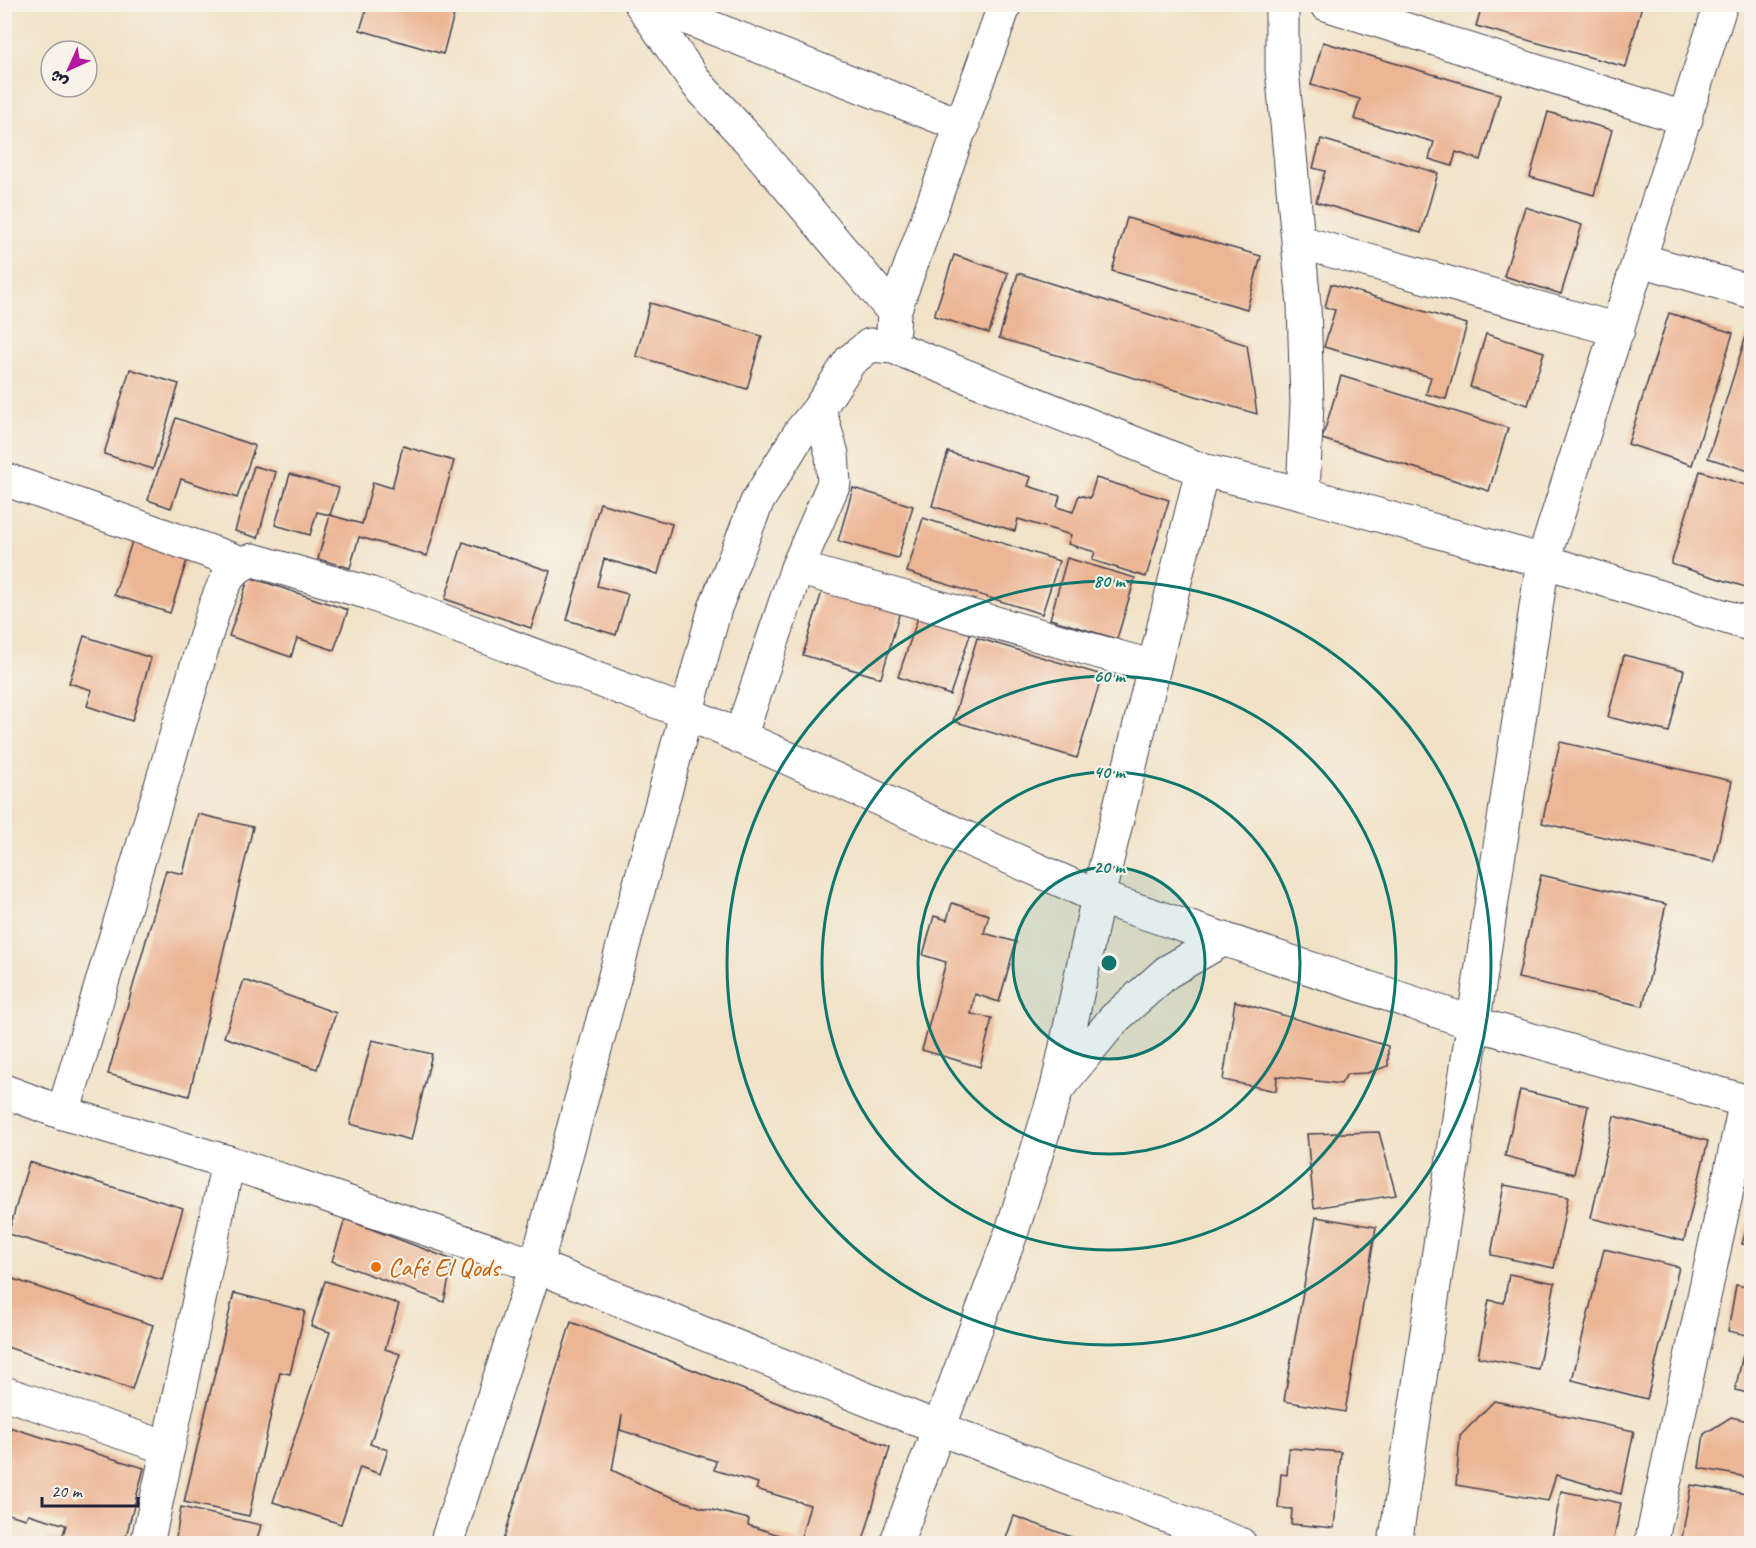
<svg xmlns="http://www.w3.org/2000/svg" width="1756" height="1548" font-family="Caveat,'Playpen Sans Arabic',sans-serif">
<style>
.building{fill:#ecb594}
.lines{fill:none;stroke-linecap:round;stroke-linejoin:round}
.minor-casing{stroke:#413f50;stroke-width:35}
.minor{stroke:#fff;stroke-width:33}
.ring{fill:none;stroke:#0f766e;stroke-width:3}
.food-dot{fill:#e8710a;stroke:#f7f3e8;stroke-width:2}
.labels{text-anchor:middle;stroke-width:4.5;stroke-linejoin:round;paint-order:stroke}
.food-label{font-size:26px;fill:#c56008;stroke:#f7f3e8;text-anchor:start}
.centre{fill:#0f766e;stroke:#f7f3e8;stroke-width:3}
.ring-label{font-size:18px;text-anchor:middle;font-weight:bold;fill:#0f766e;stroke:#f7f3e8;stroke-width:4.5;stroke-linejoin:round;paint-order:stroke}
</style>
<rect width="100%" height="100%" fill="#f7f3e8"/>
<filter id="ink" filterUnits="userSpaceOnUse"><feTurbulence type="fractalNoise" baseFrequency=".0167" numOctaves="2"/><feDisplacementMap in="SourceGraphic" scale="12" xChannelSelector="R" yChannelSelector="G"/><feConvolveMatrix kernelMatrix="1 2 1 2 8 2 1 2 1" color-interpolation-filters="sRGB"/></filter>
<filter id="wash" filterUnits="userSpaceOnUse"><feTurbulence type="fractalNoise" baseFrequency=".008" numOctaves="4" result="noise"/><feDisplacementMap in="SourceGraphic" scale="24" xChannelSelector="R" yChannelSelector="G"/><feGaussianBlur stdDeviation="1.35" result="paint"/><feColorMatrix in="noise" values="0 0 0 0 0 0 0 0 0 0 0 0 0 0 0 0 0 1.4 0 .05"/><feComposite in="paint" operator="in"/></filter>
<g filter="url(#wash)">
<rect width="100%" height="100%" fill="#f1e2c7"/>
<g id="blocks">
<g class="building">
<polygon points="368,4 457,4 443,54 360,30"/>
<polygon points="1482,5 1642,5 1626,67 1476,26"/>
<polygon points="1323,42 1500,94 1481,160 1456,152 1452,166 1429,159 1434,142 1354,119 1360,99 1311,85"/>
<polygon points="1548,112 1612,130 1594,195 1530,177"/>
<polygon points="1321,139 1438,173 1421,233 1316,202 1325,171 1313,168"/>
<polygon points="1525,207 1582,225 1561,294 1504,276"/>
<polygon points="1127,218 1261,256 1247,309 1112,271"/>
<polygon points="954,255 1008,273 989,333 934,316"/>
<polygon points="1018,273 1247,345 1257,414 999,338"/>
<polygon points="1331,284 1467,324 1446,399 1426,394 1431,377 1324,347 1335,310 1325,307"/>
<polygon points="650,303 762,336 747,389 636,356"/>
<polygon points="1669,313 1733,333 1692,465 1628,444"/>
<polygon points="1751,320 1752,320 1752,472 1708,458"/>
<polygon points="1486,334 1544,352 1528,405 1470,387"/>
<polygon points="130,369 179,384 153,469 104,454"/>
<polygon points="1341,376 1508,428 1489,491 1322,439"/>
<polygon points="176,418 255,446 237,498 181,479 171,508 148,500"/>
<polygon points="403,446 454,461 427,556 359,537 350,568 318,559 330,515 362,524 373,482 392,488"/>
<polygon points="948,452 1031,477 1028,486 1060,496 1057,507 1073,512 1079,495 1090,498 1096,478 1169,500 1146,577 1092,560 1095,552 1068,544 1071,535 1018,519 1015,531 932,506"/>
<polygon points="254,466 276,472 258,538 235,531"/>
<polygon points="1700,471 1752,487 1752,589 1671,564"/>
<polygon points="290,474 339,488 330,515 317,512 310,535 275,525"/>
<polygon points="853,488 913,506 898,558 838,541"/>
<polygon points="600,503 672,524 658,574 604,559 597,586 628,594 616,635 567,620"/>
<polygon points="923,518 1059,561 1042,614 907,572"/>
<polygon points="134,536 189,554 170,613 114,595"/>
<polygon points="463,542 550,571 531,628 445,599"/>
<polygon points="1067,558 1135,578 1117,639 1050,619"/>
<polygon points="249,577 348,610 334,650 297,638 291,657 229,636"/>
<polygon points="826,578 903,601 881,678 803,655"/>
<polygon points="920,612 972,629 950,695 898,677"/>
<polygon points="84,636 151,658 132,721 87,706 92,690 69,683"/>
<polygon points="977,638 1102,675 1077,758 953,721"/>
<polygon points="1624,655 1684,670 1669,732 1608,717"/>
<polygon points="1560,742 1732,781 1714,862 1542,823"/>
<polygon points="198,814 253,827 189,1096 108,1074 166,870 183,874"/>
<polygon points="1541,875 1666,904 1643,1006 1518,978"/>
<polygon points="952,903 989,915 984,933 1016,942 999,1002 975,994 971,1014 992,1018 980,1067 922,1050 946,962 923,955 934,916 947,920"/>
<polygon points="244,980 336,1013 317,1069 224,1037"/>
<polygon points="1235,1001 1388,1046 1388,1066 1367,1073 1347,1074 1341,1084 1277,1076 1276,1091 1223,1080"/>
<polygon points="372,1040 432,1054 411,1140 350,1124"/>
<polygon points="1520,1090 1588,1106 1574,1174 1505,1156"/>
<polygon points="1614,1116 1708,1141 1684,1241 1591,1218"/>
<polygon points="1379,1132 1396,1195 1314,1208 1307,1134"/>
<polygon points="29,1162 183,1208 162,1280 8,1234"/>
<polygon points="1504,1185 1568,1197 1554,1268 1491,1255"/>
<polygon points="1751,1213 1752,1213 1752,1246 1742,1244"/>
<polygon points="1316,1217 1376,1227 1345,1412 1284,1401"/>
<polygon points="345,1219 453,1260 444,1302 332,1261"/>
<polygon points="1604,1249 1679,1267 1647,1399 1572,1380"/>
<polygon points="1509,1274 1555,1283 1538,1369 1478,1357 1489,1300 1504,1303"/>
<polygon points="4,1276 153,1325 132,1389 4,1346"/>
<polygon points="325,1281 399,1304 385,1349 400,1354 370,1444 388,1450 380,1474 360,1467 341,1524 273,1502 330,1332 311,1326"/>
<polygon points="1736,1285 1752,1288 1752,1336 1728,1331"/>
<polygon points="234,1293 305,1311 290,1374 280,1372 249,1516 184,1502"/>
<polygon points="571,1322 890,1447 862,1544 799,1544 810,1505 756,1489 758,1483 714,1470 716,1461 620,1430 622,1415 612,1470 655,1491 700,1507 749,1519 748,1525 798,1541 797,1544 502,1544"/>
<polygon points="1743,1355 1752,1357 1752,1394 1735,1390"/>
<polygon points="1494,1401 1634,1431 1621,1494 1556,1475 1548,1501 1456,1485 1460,1436"/>
<polygon points="1731,1417 1752,1422 1752,1478 1699,1468 1704,1434"/>
<polygon points="5,1426 144,1468 124,1544 45,1544 46,1537 61,1541 66,1525 28,1514 26,1519 5,1513"/>
<polygon points="1289,1448 1341,1452 1334,1528 1291,1524 1292,1509 1278,1508 1281,1474 1287,1475"/>
<polygon points="1691,1485 1752,1495 1752,1544 1681,1544"/>
<polygon points="1561,1491 1621,1503 1613,1544 1551,1544"/>
<polygon points="181,1507 261,1525 256,1544 175,1544"/>
<polygon points="1014,1516 1088,1543 1088,1544 1004,1544"/>
</g>
</g>
</g>
<g filter="url(#ink)">
<use href="#blocks" fill-opacity="0" stroke="#413f50" stroke-width="1.5"/>
<g class="lines">
<defs>
<g id="minor">
<polyline points="641,4 698,85 750,141 894,312"/>
<polyline points="651,4 963,126"/>
<polyline points="1282,4 1282,69 1304,305 1307,403 1303,494"/>
<polyline points="1326,4 1686,119"/>
<polyline points="1300,242 1618,330"/>
<polyline points="1641,260 1752,292"/>
<polyline points="893,330 894,312 1005,4"/>
<polyline points="4,479 242,563"/>
<polyline points="797,568 1154,667"/>
<polyline points="740,737 797,568 834,483 832,454 819,409"/>
<polyline points="1060,1085 1114,1019 1167,972 1224,939"/>
<polyline points="4,1091 63,1113 228,1162 536,1266 938,1428 1240,1544"/>
<path d="M 63,1113 L 213,612 C 222,589 227,567 253,560 L 369,593 L 687,713 L 1098,897 L 1473,1023 L 1752,1103"/>
<polyline points="4,1393 168,1448 228,1162"/>
<polyline points="147,1544 168,1448"/>
<polyline points="446,1544 536,1266 715,608 757,502 801,431 819,409 850,361 870,345 893,347 1202,470 1303,494 1543,561 1752,625"/>
<polyline points="896,1544 1012,1231 1057,1088 1098,897 1202,470"/>
<polyline points="1395,1544 1543,561 1721,4"/>
<polyline points="1651,1544 1746,1101"/>
</g>
</defs>
<use href="#minor" class="minor-casing"/>
<use href="#minor" class="minor"/>
</g>
</g>
<circle cx="1109" cy="963" r="96" fill="#0f766e" fill-opacity=".12"/>
<g class="ring">
<circle cx="1109" cy="963" r="96"/>
<circle cx="1109" cy="963" r="191"/>
<circle cx="1109" cy="963" r="287"/>
<circle cx="1109" cy="963" r="382"/>
</g>
<circle class="food-dot" cx="376" cy="1267" r="6"/>
<g class="labels">
<g class="food-label">
<text x="388" y="1276">Café El Qods</text>
</g>
</g>
<circle cx="1109" cy="963" r="9" class="centre"/>
<g class="ring-label">
<text x="1109" y="587">80 m</text>
<text x="1109" y="682">60 m</text>
<text x="1109" y="778">40 m</text>
<text x="1109" y="873">20 m</text>
</g>
<rect width="1756" height="1548" fill="none" stroke="#f7f3e8" stroke-width="24"/>
<g transform="translate(69 69) rotate(225)"><circle r="28" fill="#f7f3e8" stroke="#a29fa3" stroke-width="1.5"/>
<path d="M0-4.5L10 22L0 15L-10 22Z" fill="#b5179e"/>
<text y="-9" font-size="16" font-weight="bold" text-anchor="middle" fill="#22223b">ش</text>
</g>
<path d="M42 1497v9h96v-9" fill="none" stroke="#22223b" stroke-width="3"/>
<text x="51" y="1497" font-size="18" fill="#22223b" stroke="#f7f3e8" stroke-width="4.5" paint-order="stroke">20 m</text>
</svg>
